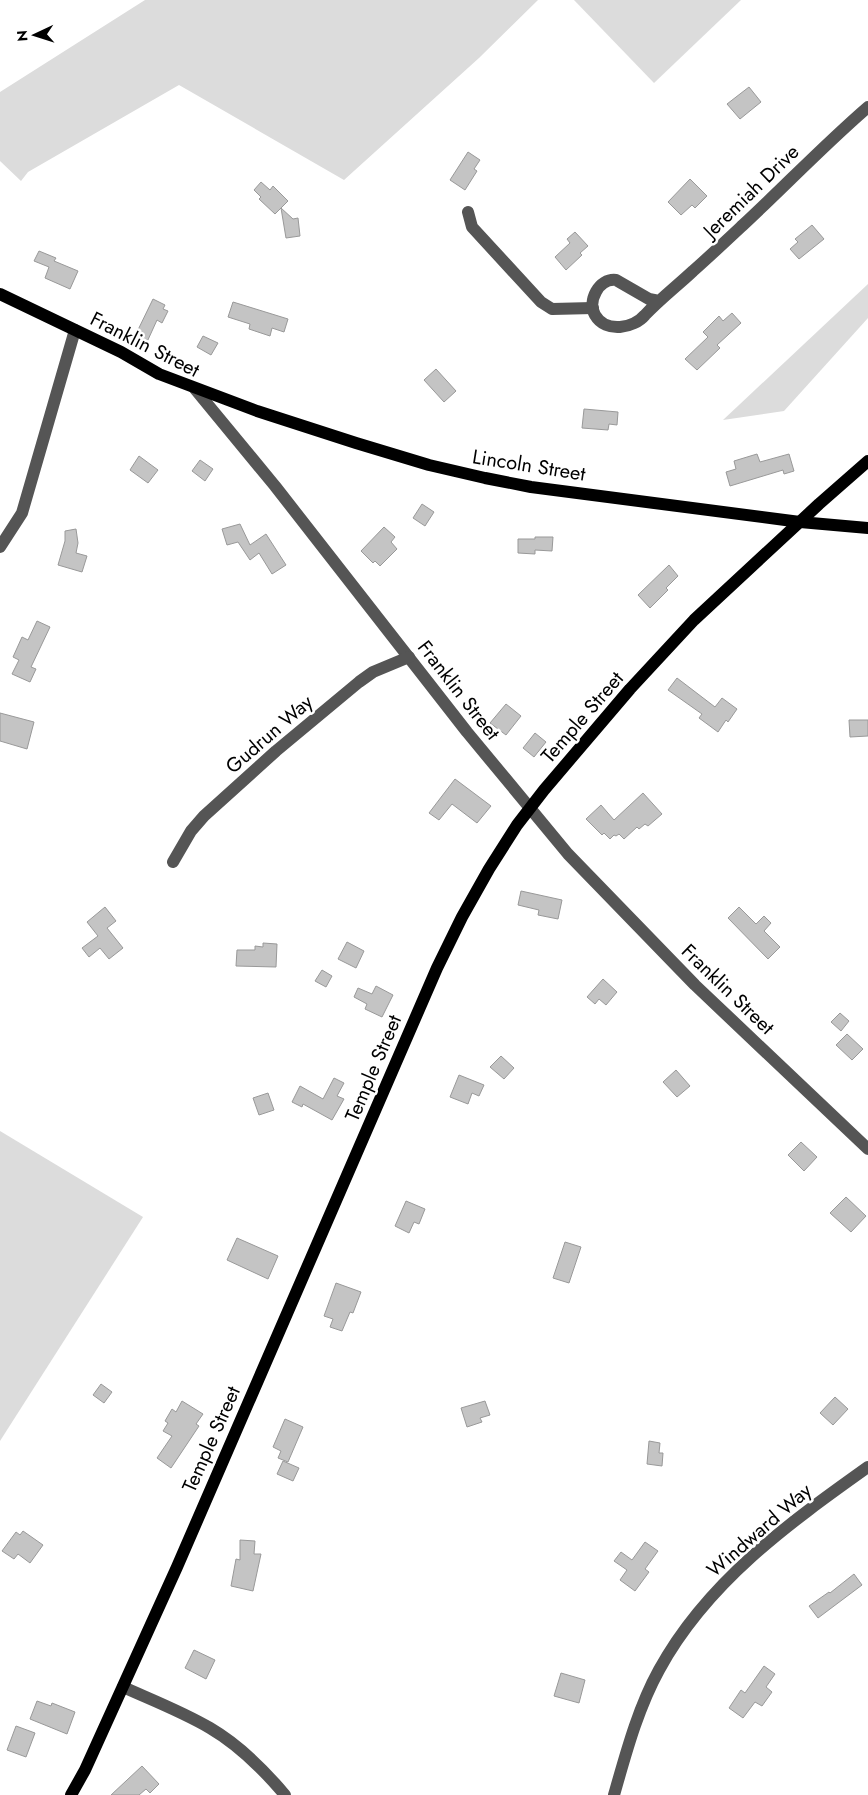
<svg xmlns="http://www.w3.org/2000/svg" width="868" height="1795" font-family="Jost,sans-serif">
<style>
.green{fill:#dcdcdc}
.building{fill:#c4c4c4;stroke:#999}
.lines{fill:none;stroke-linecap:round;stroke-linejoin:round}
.minor{stroke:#555;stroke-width:12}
.major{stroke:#000;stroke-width:12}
.labels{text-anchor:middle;stroke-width:5;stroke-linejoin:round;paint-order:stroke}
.street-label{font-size:20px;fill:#000;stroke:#fff}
</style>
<rect width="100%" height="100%" fill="#fff"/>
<g class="green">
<polygon points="145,0 538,0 479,58 344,180 179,85 28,172 21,181 0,161 0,92"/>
<polygon points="574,0 741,0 654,83"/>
<polygon points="868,284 868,318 784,411 723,420"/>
<polygon points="0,1131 143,1217 0,1441"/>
</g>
<g class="building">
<polygon points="749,87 761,102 740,119 727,104"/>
<polygon points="468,152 480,160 474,169 477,171 465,190 450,180"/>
<polygon points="690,179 707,196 695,208 692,205 681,215 668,202"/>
<polygon points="261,182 270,190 273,186 288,201 275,214 259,199 261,197 254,190"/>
<polygon points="281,208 293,219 298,218 300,236 286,238"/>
<polygon points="812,225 824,239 799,259 790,249 798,242 795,239"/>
<polygon points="575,232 588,246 580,253 582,255 566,270 555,257 570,243 567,239"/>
<polygon points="39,251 56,258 54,261 78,271 70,289 45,278 49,267 34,261"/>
<polygon points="153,299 165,305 163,309 168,311 162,323 157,320 147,342 135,336"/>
<polygon points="233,302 288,319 284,332 272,328 270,336 249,329 250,324 228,317"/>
<polygon points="732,313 741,323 717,345 720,348 697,370 685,359 708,337 703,332 719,316 723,321"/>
<polygon points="203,336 218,343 211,355 197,347"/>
<polygon points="436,369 456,391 444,402 424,380"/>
<polygon points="584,409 618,412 617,425 609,424 608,430 582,428"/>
<polygon points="757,454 760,462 789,454 794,471 784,474 783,470 730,486 726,472 736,469 734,461"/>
<polygon points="139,456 158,470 148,483 130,470"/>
<polygon points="200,460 213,469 205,481 192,471"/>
<polygon points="422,504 434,512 425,526 413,518"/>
<polygon points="240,524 250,545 266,534 286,565 272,574 259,553 250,560 238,542 227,545 222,529"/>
<polygon points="384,527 395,537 391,542 397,549 380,566 375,561 373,563 361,551"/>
<polygon points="76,529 78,543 76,553 87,556 82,572 58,565 65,541 65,531"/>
<polygon points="535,537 553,537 552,551 535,550 535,554 518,553 518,539 535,539"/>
<polygon points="669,565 678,576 666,588 668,590 650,608 638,595"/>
<polygon points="37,621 50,627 31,667 36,669 30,682 12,674 19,660 13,657 22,637 28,640"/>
<polygon points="677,678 715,707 722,698 737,709 728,722 726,720 718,732 699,718 702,714 668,690"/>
<polygon points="506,704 521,716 506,735 490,723"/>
<polygon points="0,713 34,722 27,749 0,741"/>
<polygon points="849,720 868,720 868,736 850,737"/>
<polygon points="535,733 546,742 534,757 523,748"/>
<polygon points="455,779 491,806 477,823 452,804 439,820 429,813"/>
<polygon points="643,793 662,814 648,826 645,824 639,829 637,827 624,839 619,834 616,836 614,835 610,839 604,833 602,835 586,819 601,805 614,820"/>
<polygon points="521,891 562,900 558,919 538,915 539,910 518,905"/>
<polygon points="105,907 116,921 107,928 123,948 109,959 100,948 89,957 82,948 98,936 87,922"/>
<polygon points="739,907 756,924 764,916 771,923 764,931 780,947 768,959 728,918"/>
<polygon points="347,942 364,951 356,968 338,959"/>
<polygon points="263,943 277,944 276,967 236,966 237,950 255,950 255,946 263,947"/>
<polygon points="322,970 332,976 326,987 315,981"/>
<polygon points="603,979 617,992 606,1005 599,999 595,1004 587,997"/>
<polygon points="376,986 393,995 382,1017 365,1009 367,1004 354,997 358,988 372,994"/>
<polygon points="840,1013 849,1021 841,1031 831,1022"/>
<polygon points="847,1034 863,1049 852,1060 836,1045"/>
<polygon points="501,1056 514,1068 504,1079 490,1067"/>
<polygon points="676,1070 690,1086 677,1097 663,1082"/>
<polygon points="459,1075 484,1085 479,1096 472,1093 468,1104 450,1097"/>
<polygon points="334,1078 344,1083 337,1096 344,1099 332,1120 303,1104 302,1107 292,1102 300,1086 323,1099"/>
<polygon points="268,1093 274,1110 259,1115 253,1098"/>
<polygon points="801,1142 817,1157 804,1171 788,1155"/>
<polygon points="846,1197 866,1216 851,1232 830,1213"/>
<polygon points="406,1201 425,1209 419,1224 414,1222 409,1233 395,1226"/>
<polygon points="237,1238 278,1256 268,1279 227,1260"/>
<polygon points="565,1242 581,1247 569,1283 553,1278"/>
<polygon points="336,1283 361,1292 353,1313 350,1312 342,1331 330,1327 333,1319 324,1316"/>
<polygon points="101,1384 112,1392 104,1403 93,1395"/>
<polygon points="835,1397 848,1409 833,1425 820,1413"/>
<polygon points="182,1401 203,1414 196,1424 199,1426 171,1468 157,1458 172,1436 163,1431 168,1423 165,1421 172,1409 176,1412"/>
<polygon points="485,1401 490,1415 480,1418 482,1422 467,1427 461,1408"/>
<polygon points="285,1419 303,1427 288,1462 278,1458 281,1451 273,1447"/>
<polygon points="649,1441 660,1443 659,1453 663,1453 662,1466 647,1464"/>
<polygon points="283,1461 299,1468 293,1481 277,1474"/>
<polygon points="23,1531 43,1545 30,1563 18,1554 14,1559 2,1551 16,1532 20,1535"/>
<polygon points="240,1540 255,1541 254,1554 261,1554 253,1591 231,1586 236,1559 240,1560"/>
<polygon points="645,1542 658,1551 645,1569 649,1572 635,1591 620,1580 627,1570 614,1561 621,1552 632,1560"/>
<polygon points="854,1574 862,1585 818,1618 809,1606 829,1592 830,1593"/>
<polygon points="194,1650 215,1660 206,1679 185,1668"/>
<polygon points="764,1666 775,1674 766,1687 772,1692 762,1706 755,1702 743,1718 729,1708 741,1690 745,1693"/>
<polygon points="561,1673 585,1680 579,1703 554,1696"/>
<polygon points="37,1701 51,1706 52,1703 75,1712 67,1734 30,1719"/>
<polygon points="16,1726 35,1733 26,1757 7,1750"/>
<polygon points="142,1766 159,1784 150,1793 146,1789 139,1795 111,1795"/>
</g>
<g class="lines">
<g class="minor">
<polyline points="468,212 472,227 541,302 552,309 593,308"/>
<path d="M 659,301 L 649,299 L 616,280 C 599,278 587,301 595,315 C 606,334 634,328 645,315 C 660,299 677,286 693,271 C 710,256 727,240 743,225 C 785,186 825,144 868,107"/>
<polyline points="195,389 275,486 467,732 568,854 695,985 868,1149"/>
<polyline points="0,547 22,513 75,330"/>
<polyline points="173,862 191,831 204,816 276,751 359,682 373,672 409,657"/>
<path d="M 123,1687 C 152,1700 183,1712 210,1728 C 239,1745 264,1770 285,1795"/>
<path d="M 614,1795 C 626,1753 638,1708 659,1670 C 707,1582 788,1524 868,1467"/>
</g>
<g class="major">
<polyline points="0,294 121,352 159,374 257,411 356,443 429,465 485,478 531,487 800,522 868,528"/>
<polyline points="71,1795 85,1770 177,1567 437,968 462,917 489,869 517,825 544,790 630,689 694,620 819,504 868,461"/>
</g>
</g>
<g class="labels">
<g class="street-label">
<text transform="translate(751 191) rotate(-44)" y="7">Jeremiah Drive</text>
<text transform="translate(145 344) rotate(27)" y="7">Franklin Street</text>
<text transform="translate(529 465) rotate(9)" y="7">Lincoln Street</text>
<text transform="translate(459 690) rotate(52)" y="7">Franklin Street</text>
<text transform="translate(582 717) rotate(-49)" y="7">Temple Street</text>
<text transform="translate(269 734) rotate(-41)" y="7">Gudrun Way</text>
<text transform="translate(728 989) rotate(44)" y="7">Franklin Street</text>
<text transform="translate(373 1068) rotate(-67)" y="7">Temple Street</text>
<text transform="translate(211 1439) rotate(-66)" y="7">Temple Street</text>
<text transform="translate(759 1530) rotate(-41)" y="7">Windward Way</text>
</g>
</g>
<g transform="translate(35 35) rotate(266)" stroke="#ffffff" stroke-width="4" paint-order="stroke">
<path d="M0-4L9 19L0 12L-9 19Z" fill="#000000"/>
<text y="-8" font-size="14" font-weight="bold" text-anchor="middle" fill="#000000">N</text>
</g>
</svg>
